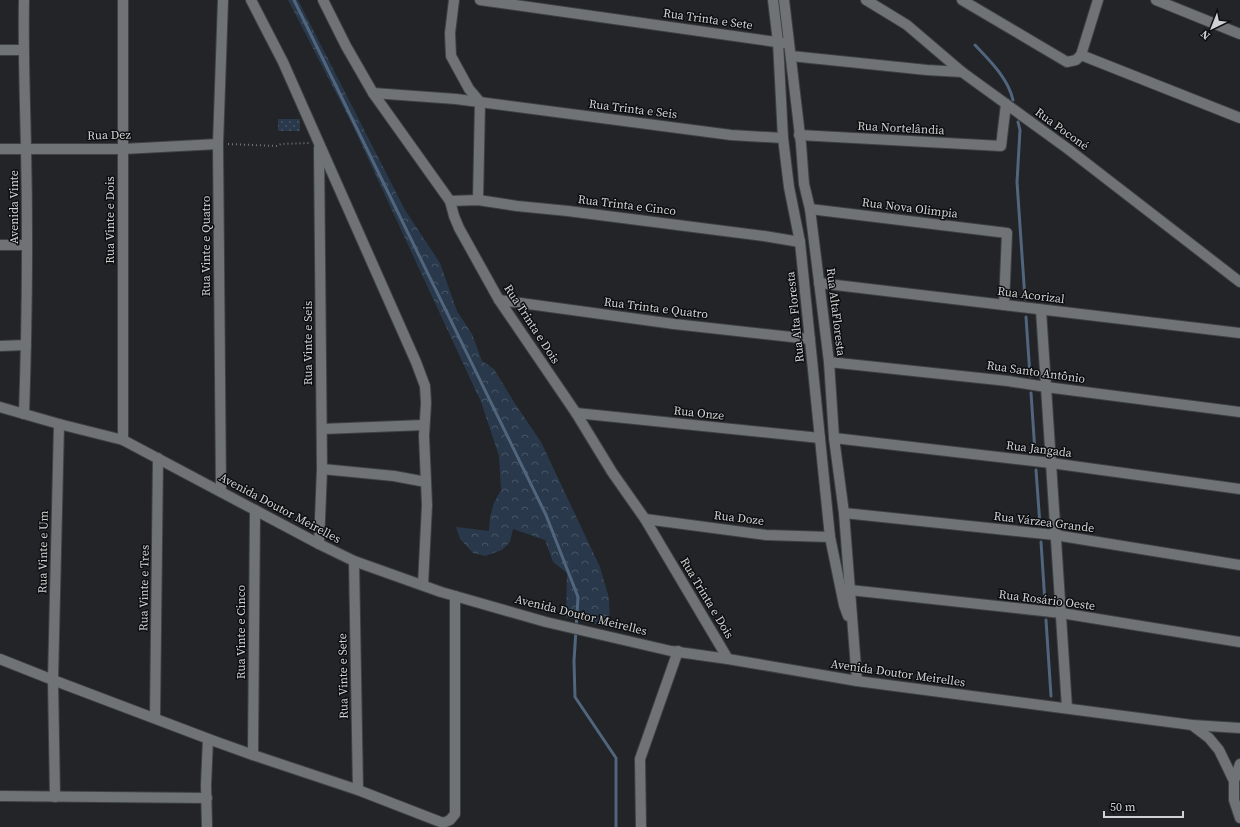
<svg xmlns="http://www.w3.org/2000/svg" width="1240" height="827" font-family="'Source Serif 4',serif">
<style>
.forest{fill:url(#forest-crowns)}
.park{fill:url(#park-dots)}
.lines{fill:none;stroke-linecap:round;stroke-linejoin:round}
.stream{stroke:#51657d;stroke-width:3}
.minor-casing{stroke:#3e4143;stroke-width:12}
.path{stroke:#737578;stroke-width:2;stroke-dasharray:1 3;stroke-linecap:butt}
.minor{stroke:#707376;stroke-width:10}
.labels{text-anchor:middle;stroke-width:3;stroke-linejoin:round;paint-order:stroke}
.street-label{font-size:12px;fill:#d1d2d4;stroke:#0c0e0f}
</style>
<defs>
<pattern id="forest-crowns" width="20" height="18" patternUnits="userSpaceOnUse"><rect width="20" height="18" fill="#29394b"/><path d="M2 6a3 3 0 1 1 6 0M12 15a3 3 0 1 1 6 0" fill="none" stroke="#475564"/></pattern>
<pattern id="park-dots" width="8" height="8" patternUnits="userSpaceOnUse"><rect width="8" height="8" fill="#29394b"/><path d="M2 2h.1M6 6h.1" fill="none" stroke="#475564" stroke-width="1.8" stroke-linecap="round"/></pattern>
</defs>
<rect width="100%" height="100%" fill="#222427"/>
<polygon class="forest" points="288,0 298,0 405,210 440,263 457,311 472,334 482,361 494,369 514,402 541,442 600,567 609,598 610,627 566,617 567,573 553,562 545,540 513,529 510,542 502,550 485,556 473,553 460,539 456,527 489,531 490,517 494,503 501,490 499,456 481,402 351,122"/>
<rect class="park" x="278" y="119" width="22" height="12"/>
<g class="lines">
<g class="stream">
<polyline points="294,0 546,515 578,597 574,661 575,697 616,758 616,827"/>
<path d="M 975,45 C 990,61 1008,78 1013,100"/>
<polyline points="1018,122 1020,130 1017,182 1025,299"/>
<polyline points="1026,317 1030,376"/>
<polyline points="1031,393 1035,452"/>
<polyline points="1036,470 1040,525"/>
<polyline points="1041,542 1045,603"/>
<polyline points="1046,620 1051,696"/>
</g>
<defs>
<g id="minor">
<path d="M 24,0 C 23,49 25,99 26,148 C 28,237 27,326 24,414"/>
<polyline points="251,0 283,62 416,362 425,386 426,403 424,436 426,482"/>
<polyline points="323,0 346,46 373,93 450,201 454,216 459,228 499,300 576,413 612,472 645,519 728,659"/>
<polyline points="454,0 450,33 451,56 469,89 480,102 478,200"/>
<polyline points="480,0 783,43"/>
<polyline points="773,0 778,42 783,138 789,187 800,242 830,537 844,605 848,616"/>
<polyline points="784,0 801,144 804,184 810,209 829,362 834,438 844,513 857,681"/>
<polyline points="866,0 907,25 962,72 1068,149 1240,282"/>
<polyline points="962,0 1067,62 1076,60 1081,55 1098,0"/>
<polyline points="1156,0 1240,34"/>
<polyline points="0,50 23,50"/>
<polyline points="1081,55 1240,118"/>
<polyline points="791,56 927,70 962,72"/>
<polyline points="373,93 456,99 731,135 783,138"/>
<polyline points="799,135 1001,146 1006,104"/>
<polyline points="319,148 322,469 319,544"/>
<polyline points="0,149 123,149 218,144"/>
<polyline points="450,201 478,200 517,206 568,211 764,236 800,242"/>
<polyline points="810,209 1007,233 1004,305"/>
<polyline points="0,245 27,245"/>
<polyline points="819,283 1240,333"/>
<polyline points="499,300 674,324 810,339"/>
<polyline points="1041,310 1067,708"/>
<polyline points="0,346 26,345"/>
<polyline points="829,362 1008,381 1046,387 1240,412"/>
<polyline points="0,407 59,424 123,440 319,544 354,561 441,592 546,622 671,651 728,659 857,681 1192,725 1240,728"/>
<polyline points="576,413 820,438"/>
<polyline points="322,429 424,425"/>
<polyline points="834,438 1051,463 1240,489"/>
<polyline points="123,440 123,0"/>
<polyline points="322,469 394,476 426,482 427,505 423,585"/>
<polyline points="221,492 218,144 223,0"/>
<polyline points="844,513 1055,535 1240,565"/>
<polyline points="645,519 766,535 830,537"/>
<polyline points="354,561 358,790"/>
<polyline points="850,590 1061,613 1240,642"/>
<polyline points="0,659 53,680 214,741 253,755 358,790 443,823 450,820 455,814 455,596"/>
<polyline points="155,718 158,458"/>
<polyline points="1192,725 1209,738 1219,750 1234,781 1234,800 1240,818"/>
<polyline points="253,755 255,510"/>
<polyline points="1234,781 1240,764"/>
<polyline points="0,796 207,798"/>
<polyline points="55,797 53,680 59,424"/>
<polyline points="207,827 206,785 208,739"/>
<polyline points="641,827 640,759 678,651"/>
</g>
</defs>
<use href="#minor" class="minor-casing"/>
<polyline class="path" points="228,144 277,146 281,144 309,143"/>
<use href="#minor" class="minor"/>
</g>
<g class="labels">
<g class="street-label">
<text transform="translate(708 19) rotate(8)" y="4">Rua Trinta e Sete</text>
<text transform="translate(633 109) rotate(7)" y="4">Rua Trinta e Seis</text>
<text transform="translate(901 128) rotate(3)" y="4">Rua Nortelândia</text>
<text transform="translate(1062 129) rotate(36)" y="4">Rua Poconé</text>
<text transform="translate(109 135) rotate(-1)" y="4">Rua Dez</text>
<text transform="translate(627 205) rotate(7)" y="4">Rua Trinta e Cinco</text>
<text transform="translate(14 207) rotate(-90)" y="4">Avenida Vinte</text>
<text transform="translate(910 208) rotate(7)" y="4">Rua Nova Olimpia</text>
<text transform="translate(110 220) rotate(-90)" y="4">Rua Vinte e Dois</text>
<text transform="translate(206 246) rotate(-90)" y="4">Rua Vinte e Quatro</text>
<text transform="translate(1031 295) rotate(7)" y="4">Rua Acorizal</text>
<text transform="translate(656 308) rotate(7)" y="4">Rua Trinta e Quatro</text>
<text transform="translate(836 312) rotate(83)" y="4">Rua AltaFloresta</text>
<text transform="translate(795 317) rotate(-96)" y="4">Rua Alta Floresta</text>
<text transform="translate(532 324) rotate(57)" y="4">Rua Trinta e Dois</text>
<text transform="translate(308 343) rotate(-90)" y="4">Rua Vinte e Seis</text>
<text transform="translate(1036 372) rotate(8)" y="4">Rua Santo Antônio</text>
<text transform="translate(699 413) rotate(6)" y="4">Rua Onze</text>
<text transform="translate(1039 449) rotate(7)" y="4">Rua Jangada</text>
<text transform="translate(280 508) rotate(28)" y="4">Avenida Doutor Meirelles</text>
<text transform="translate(739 518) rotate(7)" y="4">Rua Doze</text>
<text transform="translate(1044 522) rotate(7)" y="4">Rua Várzea Grande</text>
<text transform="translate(43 552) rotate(-89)" y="4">Rua Vinte e Um</text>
<text transform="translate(144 588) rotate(-89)" y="4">Rua Vinte e Tres</text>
<text transform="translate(707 598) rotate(59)" y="4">Rua Trinta e Dois</text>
<text transform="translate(1047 600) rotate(7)" y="4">Rua Rosário Oeste</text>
<text transform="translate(581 615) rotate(14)" y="4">Avenida Doutor Meirelles</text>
<text transform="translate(241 632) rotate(-90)" y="4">Rua Vinte e Cinco</text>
<text transform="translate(898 673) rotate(8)" y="4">Avenida Doutor Meirelles</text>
<text transform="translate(343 676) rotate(-91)" y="4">Rua Vinte e Sete</text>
</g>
</g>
<g transform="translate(1212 28) rotate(223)" stroke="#0c0e0f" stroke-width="3" paint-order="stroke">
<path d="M0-3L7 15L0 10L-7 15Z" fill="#d1d2d4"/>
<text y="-6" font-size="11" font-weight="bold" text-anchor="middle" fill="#d1d2d4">N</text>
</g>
<path d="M1104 811v6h79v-6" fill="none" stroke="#d1d2d4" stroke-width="2"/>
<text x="1110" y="811" font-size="12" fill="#d1d2d4" stroke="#0c0e0f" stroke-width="3" paint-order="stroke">50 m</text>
</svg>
